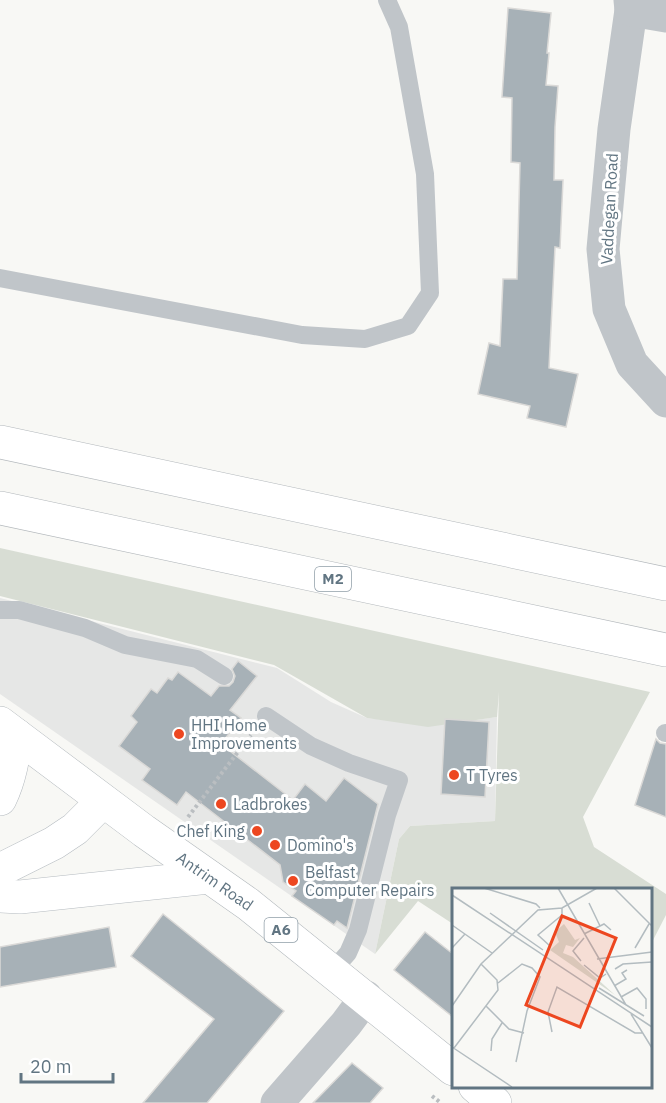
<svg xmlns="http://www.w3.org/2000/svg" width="666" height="1103" font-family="'IBM Plex Sans',sans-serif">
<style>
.built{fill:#e6e7e6}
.green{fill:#d8ddd4}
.building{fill:#a7b1b7;stroke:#dad9d7;stroke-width:1.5}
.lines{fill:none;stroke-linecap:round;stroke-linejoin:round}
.secondary-casing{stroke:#b5bbc0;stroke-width:34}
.primary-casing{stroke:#b3b9bd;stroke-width:34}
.motorway-casing{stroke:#b3b8bc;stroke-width:34}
.path{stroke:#babec1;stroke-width:4;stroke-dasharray:3 3;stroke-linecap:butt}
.service{stroke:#c0c5c9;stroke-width:18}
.minor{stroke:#c0c5c9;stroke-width:33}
.secondary{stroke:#fff;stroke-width:33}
.primary{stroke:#fff;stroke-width:33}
.motorway{stroke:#fff;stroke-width:33}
.poi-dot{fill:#ed4720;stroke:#fff;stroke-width:2}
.labels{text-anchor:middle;stroke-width:6;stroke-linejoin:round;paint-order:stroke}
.shield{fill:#fff;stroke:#909ea8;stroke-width:1.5}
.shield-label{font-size:15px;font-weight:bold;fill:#617582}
.street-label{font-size:16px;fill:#617582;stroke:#fff}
.poi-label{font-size:16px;fill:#617582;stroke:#fff;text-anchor:start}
.inset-road{fill:none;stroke:#b3bcc0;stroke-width:1.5}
.view{fill:#ed4720;fill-opacity:0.15;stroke:#ed4720;stroke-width:3}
.inset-edge{fill:none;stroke:#617582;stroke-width:3}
</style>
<rect width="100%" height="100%" fill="#f8f8f5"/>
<polygon class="built" points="0,598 277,668 331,702 367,718 436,725 497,717 495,821 410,826 399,839 375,954 0,694"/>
<polygon class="green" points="0,548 650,692 583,817 594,847 666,894 666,915 650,946 650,890 453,890 453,924 418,901 375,954 399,839 410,826 495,821 499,692 497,717 428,727 367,718 274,665 0,596"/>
<g class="building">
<polygon points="508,8 551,13 547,53 549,53 546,85 558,86 555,127 554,180 563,180 560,248 555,247 549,368 578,374 566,427 527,418 530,406 478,394 489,343 500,346 503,279 517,279 520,163 511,162 512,98 502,97"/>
<polygon points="238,661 257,676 230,710 241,718 221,744 293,800 305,784 326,801 344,778 378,804 347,928 337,921 334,925 292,896 296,891 283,882 280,865 186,792 177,805 142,780 150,769 119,746 137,722 131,716 151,689 157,693 168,678 172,680 178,672 211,696 219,686 229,686 233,682 235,676 232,669"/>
<polygon points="445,719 489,722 485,797 441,794"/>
<polygon points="656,739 660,743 666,744 666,817 635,805"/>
<polygon points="163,914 284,1011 207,1103 143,1103 214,1019 131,956"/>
<polygon points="109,927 116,967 0,987 0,947"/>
<polygon points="425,932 453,954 453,1017 394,970"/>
<polygon points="352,1063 383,1088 370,1103 313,1103"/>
</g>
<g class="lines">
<defs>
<g id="secondary">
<path d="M 0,799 C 10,778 13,759 16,735"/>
<polyline points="0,870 54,843 75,829 103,801"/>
<polyline points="0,896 20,897 209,877"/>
</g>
<g id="primary">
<polyline points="0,723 144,831 248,904 453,1069"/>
<polyline points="475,1086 495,1103"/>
</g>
<g id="motorway">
<polyline points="0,442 666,584"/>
<polyline points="0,508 666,650"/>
</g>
</defs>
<use href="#secondary" class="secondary-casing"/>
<use href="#primary" class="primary-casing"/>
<use href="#motorway" class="motorway-casing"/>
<g class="path">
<polyline points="188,817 251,735"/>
<polyline points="432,1096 441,1103"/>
</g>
<g class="service">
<polyline points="0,278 302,335 365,339 408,326 430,293 425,174 399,27 387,0"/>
<polyline points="0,610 19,610 85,628 125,645 197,659 224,676"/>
<polyline points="266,716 311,746 349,763 399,780 387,815 358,930 348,953 333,970"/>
<polyline points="665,733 666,733"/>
</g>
<g class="minor">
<polyline points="630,0 631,10 614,129 603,249 609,309 632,364 666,401"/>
<polyline points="631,10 666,16"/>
<polyline points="277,1103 346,1024 366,997"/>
</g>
<use href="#secondary" class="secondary"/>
<use href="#primary" class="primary"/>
<use href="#motorway" class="motorway"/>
</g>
<g class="poi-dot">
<circle cx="179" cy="734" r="6"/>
<circle cx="454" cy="775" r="6"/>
<circle cx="221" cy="804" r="6"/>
<circle cx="257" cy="831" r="6"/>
<circle cx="275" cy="845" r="6"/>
<circle cx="293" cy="881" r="6"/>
</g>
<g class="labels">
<g class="shield">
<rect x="315" y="567" width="36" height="24" rx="4.5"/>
<rect x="264.5" y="918" width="33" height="24" rx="4.5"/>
</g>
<g class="shield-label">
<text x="333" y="584">M2</text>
<text x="281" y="935">A6</text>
</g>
<g class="street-label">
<text transform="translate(609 209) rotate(-87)" y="6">Vaddegan Road</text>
<text transform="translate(215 881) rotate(35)" y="6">Antrim Road</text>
</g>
<g class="poi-label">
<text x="191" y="731">HHI Home<tspan x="191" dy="18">Improvements</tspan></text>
<text x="466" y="781">T Tyres</text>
<text x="233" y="810">Ladbrokes</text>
<text x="245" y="837" text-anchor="end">Chef King</text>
<text x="287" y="851">Domino's</text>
<text x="305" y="878">Belfast<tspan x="305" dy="18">Computer Repairs</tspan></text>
</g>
</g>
<g transform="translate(452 888)">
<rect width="200" height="200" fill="#f8f8f5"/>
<path d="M 112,36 L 123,52 L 128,50 L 121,59 L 114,57 L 111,65 L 121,69 L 163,107 L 98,62 L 107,54 L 103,44 Z" fill="#d8ddd4"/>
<path class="inset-road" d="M 32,0 L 84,16 L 88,20M 106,0 L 174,117M 162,0 L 200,38M 0,7 L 200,139M 137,15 L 148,38M 38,25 L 91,62M 0,37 L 40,65M 132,46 L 152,36 L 159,42M 98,58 L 86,47 L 110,27 L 110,20M 0,60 L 13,46M 183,60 L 197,36M 145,71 L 200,64M 129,73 L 121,63 L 132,50M 132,77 L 148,90 L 154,86M 163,81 L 171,76 L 200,74M 46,95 L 70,76 L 80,80 L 88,89 L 75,123 L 64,174M 162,98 L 174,91 L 170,85 L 175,82M 147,100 L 192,128M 169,109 L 185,100 L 194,111 L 194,121M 0,118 L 29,76 L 86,22 L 110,20 L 145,0M 34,118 L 57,141 L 72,145M 179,126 L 200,160M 100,144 L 96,124 L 105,99 L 183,145 L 191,145M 0,159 L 60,199M 2,160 L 46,102 L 45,92 L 29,76M 39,163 L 40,151 L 50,135"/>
<path class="view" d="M 110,28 L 164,50 L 128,139 L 74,117 Z"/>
<rect width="200" height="200" class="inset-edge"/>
</g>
<path d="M21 1073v9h92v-9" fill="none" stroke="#617582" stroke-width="3"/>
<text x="30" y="1073" font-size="18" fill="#617582" stroke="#ffffff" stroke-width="4.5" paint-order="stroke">20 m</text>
</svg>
